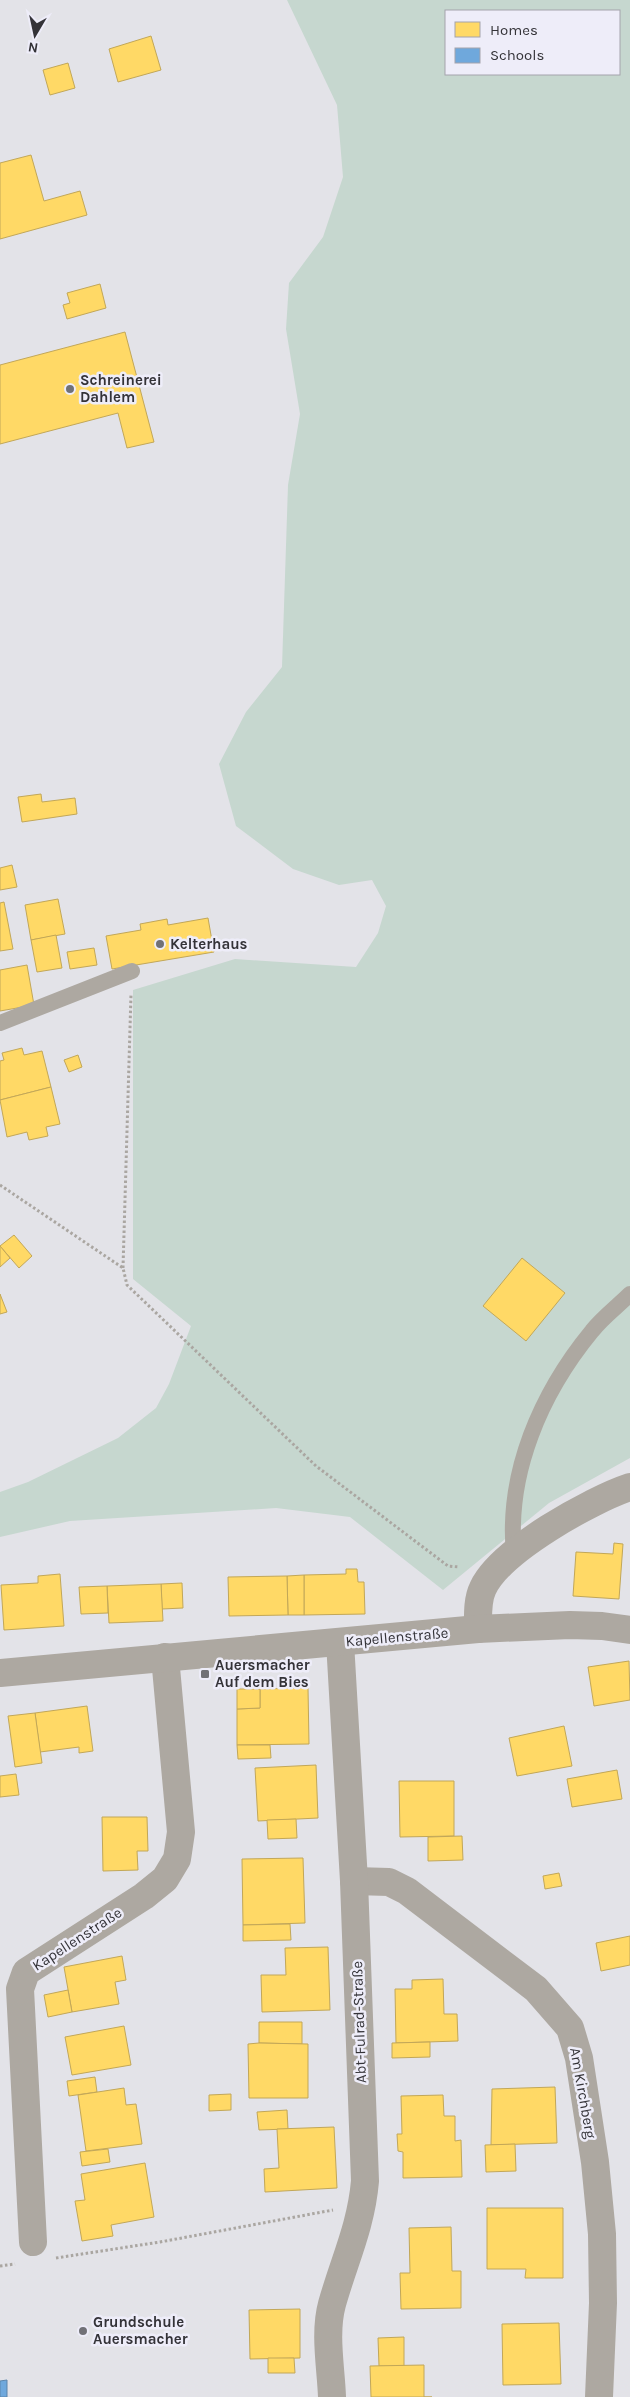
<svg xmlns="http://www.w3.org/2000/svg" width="630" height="2397" font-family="Karla,sans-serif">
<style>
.green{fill:#c6d7cf;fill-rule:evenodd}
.homes{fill:#ffd966;stroke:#c2a758}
.schools{fill:#6fa8dc;stroke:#5d85ab}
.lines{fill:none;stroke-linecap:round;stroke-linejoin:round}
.path{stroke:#aaa6a1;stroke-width:3;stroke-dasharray:2.5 2.5;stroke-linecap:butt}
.service{stroke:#ada8a1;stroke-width:16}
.minor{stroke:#ada8a1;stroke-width:28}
.tertiary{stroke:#ada8a1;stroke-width:28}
.poi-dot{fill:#717176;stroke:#eeedf9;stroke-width:2}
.labels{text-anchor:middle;stroke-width:5;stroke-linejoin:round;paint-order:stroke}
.poi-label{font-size:15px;font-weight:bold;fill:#343338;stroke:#eeedf9;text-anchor:start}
.street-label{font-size:15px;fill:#343338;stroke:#eeedf9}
</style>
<rect width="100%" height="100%" fill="#e3e3e8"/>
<path class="green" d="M 287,0 L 630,0 L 630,1458 L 549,1503 L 443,1590 L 350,1517 L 276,1508 L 70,1521 L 0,1537 L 0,1492 L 28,1482 L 118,1438 L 156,1408 L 169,1384 L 191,1326 L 133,1279 L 133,990 L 235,959 L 356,967 L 378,933 L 386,906 L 372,880 L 339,885 L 293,869 L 236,826 L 219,764 L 246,712 L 282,667 L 288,485 L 300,414 L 286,329 L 289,283 L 323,237 L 343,177 L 337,105 ZM 446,11 L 619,11 L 619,74 L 446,74 Z"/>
<g class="homes">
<polygon points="151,36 161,70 118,82 109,49"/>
<polygon points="68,63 75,88 50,95 43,70"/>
<polygon points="31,155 44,201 80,191 87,215 0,239 0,163"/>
<polygon points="100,284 106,308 67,319 63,305 70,303 67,293"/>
<polygon points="125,332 154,442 127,448 118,413 0,444 0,365"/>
<polygon points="41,794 42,802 75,798 77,814 22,822 18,797"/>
<polygon points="12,865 17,887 0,890 0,868"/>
<polygon points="58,899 65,934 31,940 25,905"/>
<polygon points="4,902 13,949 0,951 0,903"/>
<polygon points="208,918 214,952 112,969 106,936 141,930 140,924 167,919 168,925"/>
<polygon points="56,935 62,968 37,972 31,940"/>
<polygon points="94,948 97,965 70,969 67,952"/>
<polygon points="27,965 34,1005 0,1011 0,970"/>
<polygon points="22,1048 24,1055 42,1051 51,1087 0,1100 0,1061 4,1060 2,1053"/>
<polygon points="78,1055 82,1067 69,1072 64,1060"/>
<polygon points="51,1087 60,1124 46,1127 48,1136 29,1140 27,1132 7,1137 0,1100"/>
<polygon points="14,1235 32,1256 19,1268 0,1246"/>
<polygon points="0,1246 10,1258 0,1267"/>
<polygon points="522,1258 565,1293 526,1341 483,1306"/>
<polygon points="0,1294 7,1312 0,1314"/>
<polygon points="614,1543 623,1544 619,1599 573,1596 576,1552 613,1554"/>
<polygon points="346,1569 357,1569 358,1582 364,1582 365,1614 304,1615 304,1575 346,1574"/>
<polygon points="60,1574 64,1626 4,1630 1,1585 38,1583 38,1576"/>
<polygon points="304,1575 304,1615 288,1615 287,1576"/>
<polygon points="287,1576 288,1615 229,1616 228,1577"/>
<polygon points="182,1583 183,1608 162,1609 161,1584"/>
<polygon points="161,1584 163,1621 109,1623 107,1586"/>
<polygon points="107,1586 108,1613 81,1614 79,1587"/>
<polygon points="629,1661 630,1700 594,1706 588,1667"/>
<polygon points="308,1688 309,1744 237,1745 237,1709 260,1708 260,1689"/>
<polygon points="237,1689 260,1689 260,1708 237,1709"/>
<polygon points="87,1706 93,1751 79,1753 79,1747 40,1752 35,1713"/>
<polygon points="35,1713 42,1763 15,1767 8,1716"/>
<polygon points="564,1726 572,1766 517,1776 509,1738"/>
<polygon points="237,1745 270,1745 271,1758 238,1759"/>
<polygon points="316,1765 318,1818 258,1821 255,1768"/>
<polygon points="617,1770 622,1799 572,1807 567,1779"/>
<polygon points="16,1774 19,1795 0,1797 0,1776"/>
<polygon points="399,1781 454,1781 454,1836 400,1837"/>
<polygon points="102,1817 147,1817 148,1851 137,1851 138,1870 103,1871"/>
<polygon points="296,1819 297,1838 268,1839 267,1820"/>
<polygon points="462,1836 463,1860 428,1861 428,1837"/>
<polygon points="303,1858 305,1923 243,1925 242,1859"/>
<polygon points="559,1873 562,1886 545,1889 543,1876"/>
<polygon points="290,1924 291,1940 243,1941 243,1925"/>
<polygon points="630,1936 630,1965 601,1971 596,1943"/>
<polygon points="328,1947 330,2010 262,2012 261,1975 286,1975 285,1948"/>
<polygon points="122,1956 126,1980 115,1982 119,2004 72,2012 64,1967"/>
<polygon points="443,1979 444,2014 457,2014 458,2041 396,2043 395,1989 412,1989 412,1980"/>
<polygon points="68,1990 72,2012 48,2017 44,1995"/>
<polygon points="259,2022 302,2022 302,2044 259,2043"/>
<polygon points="124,2026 131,2065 72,2075 65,2037"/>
<polygon points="430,2042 430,2057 392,2058 392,2043"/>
<polygon points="259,2043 308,2044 308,2098 249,2098 248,2044"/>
<polygon points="95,2077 97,2092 69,2096 67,2081"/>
<polygon points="555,2087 557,2143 491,2145 492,2089"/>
<polygon points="124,2088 126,2105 136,2104 142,2144 86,2151 78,2095"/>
<polygon points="231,2094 231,2110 209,2111 209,2095"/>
<polygon points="443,2095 444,2116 455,2116 455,2141 461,2140 462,2177 403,2178 403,2152 398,2151 397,2134 402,2134 401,2096"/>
<polygon points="287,2110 288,2129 259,2130 257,2112"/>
<polygon points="334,2127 337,2188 265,2192 264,2169 279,2168 277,2129"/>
<polygon points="515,2144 516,2171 486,2172 485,2145"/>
<polygon points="108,2149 110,2162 82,2166 80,2152"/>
<polygon points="145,2163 154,2217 111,2225 113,2236 82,2241 75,2201 85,2200 81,2174"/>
<polygon points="487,2208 563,2208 563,2278 525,2278 526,2269 487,2269"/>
<polygon points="451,2227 452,2271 461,2271 461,2308 401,2309 400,2273 410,2273 409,2228"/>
<polygon points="300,2309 300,2358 250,2359 249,2310"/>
<polygon points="559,2323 561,2384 503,2385 502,2324"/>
<polygon points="404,2337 404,2366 379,2366 378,2338"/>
<polygon points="268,2358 294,2358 295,2373 268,2373"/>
<polygon points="424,2365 424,2397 432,2397 371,2397 370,2366"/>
</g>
<polygon class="schools" points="7,2380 7,2397 0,2397 0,2381"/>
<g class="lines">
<g class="path">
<polyline points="0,1185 123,1268 127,1285 316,1466 448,1566 459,1567"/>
<polyline points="123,1268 131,994"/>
<polyline points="56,2258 160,2242 333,2210"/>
<polyline points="0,2266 15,2264"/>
</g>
<g class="service">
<polyline points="0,1023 132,971"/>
<path d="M 514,1554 C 506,1473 541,1393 592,1331 C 603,1317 618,1306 630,1294"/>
</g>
<g class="minor">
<path d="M 478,1629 C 478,1616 477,1600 483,1588 C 501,1550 591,1500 630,1487"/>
<polyline points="354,1881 389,1882 407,1891 536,1989 570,2028 579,2058 595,2162 602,2234 603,2303 599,2397"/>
<polyline points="33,2242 20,1989 26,1972 144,1896 165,1879 177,1859 181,1832 165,1657"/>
<path d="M 332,2397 C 331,2368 324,2333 332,2304 C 344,2261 361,2227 365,2181 L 354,1881 L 340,1642"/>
</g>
<polyline class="tertiary" points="0,1673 478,1629 570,1625 602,1626 630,1630"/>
</g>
<g class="poi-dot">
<circle cx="70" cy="389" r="5"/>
<circle cx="160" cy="944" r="5"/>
<rect x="200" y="1669" width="10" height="10" rx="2.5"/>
<circle cx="83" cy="2331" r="5"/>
</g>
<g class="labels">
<g class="poi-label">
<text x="80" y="385">Schreinerei<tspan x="80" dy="17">Dahlem</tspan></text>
<text x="170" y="949">Kelterhaus</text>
<text x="215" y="1670">Auersmacher<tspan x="215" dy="17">Auf dem Bies</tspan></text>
<text x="93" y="2327">Grundschule<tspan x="93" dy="17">Auersmacher</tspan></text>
</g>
<g class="street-label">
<text transform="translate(397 1637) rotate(-5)" y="5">Kapellenstraße</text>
<text transform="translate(77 1939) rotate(-33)" y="5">Kapellenstraße</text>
<text transform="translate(359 2022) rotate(-92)" y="5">Abt-Fulrad-Straße</text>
<text transform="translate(583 2093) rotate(80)" y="5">Am Kirchberg</text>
</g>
</g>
<rect x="445" y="10" width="175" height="65" fill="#eeedf9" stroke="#a4a3ac"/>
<rect x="455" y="22" width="25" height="15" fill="#ffd966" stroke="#a4a3ac"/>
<text x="490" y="35" font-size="15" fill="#343338">Homes</text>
<rect x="455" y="48" width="25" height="15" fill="#6fa8dc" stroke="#a4a3ac"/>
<text x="490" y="60" font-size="15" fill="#343338">Schools</text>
<g transform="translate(35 35) rotate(189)" stroke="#eeedf9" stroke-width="4" paint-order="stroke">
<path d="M0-4L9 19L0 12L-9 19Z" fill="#343338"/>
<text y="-8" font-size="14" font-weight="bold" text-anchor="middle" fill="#343338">N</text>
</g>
</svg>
